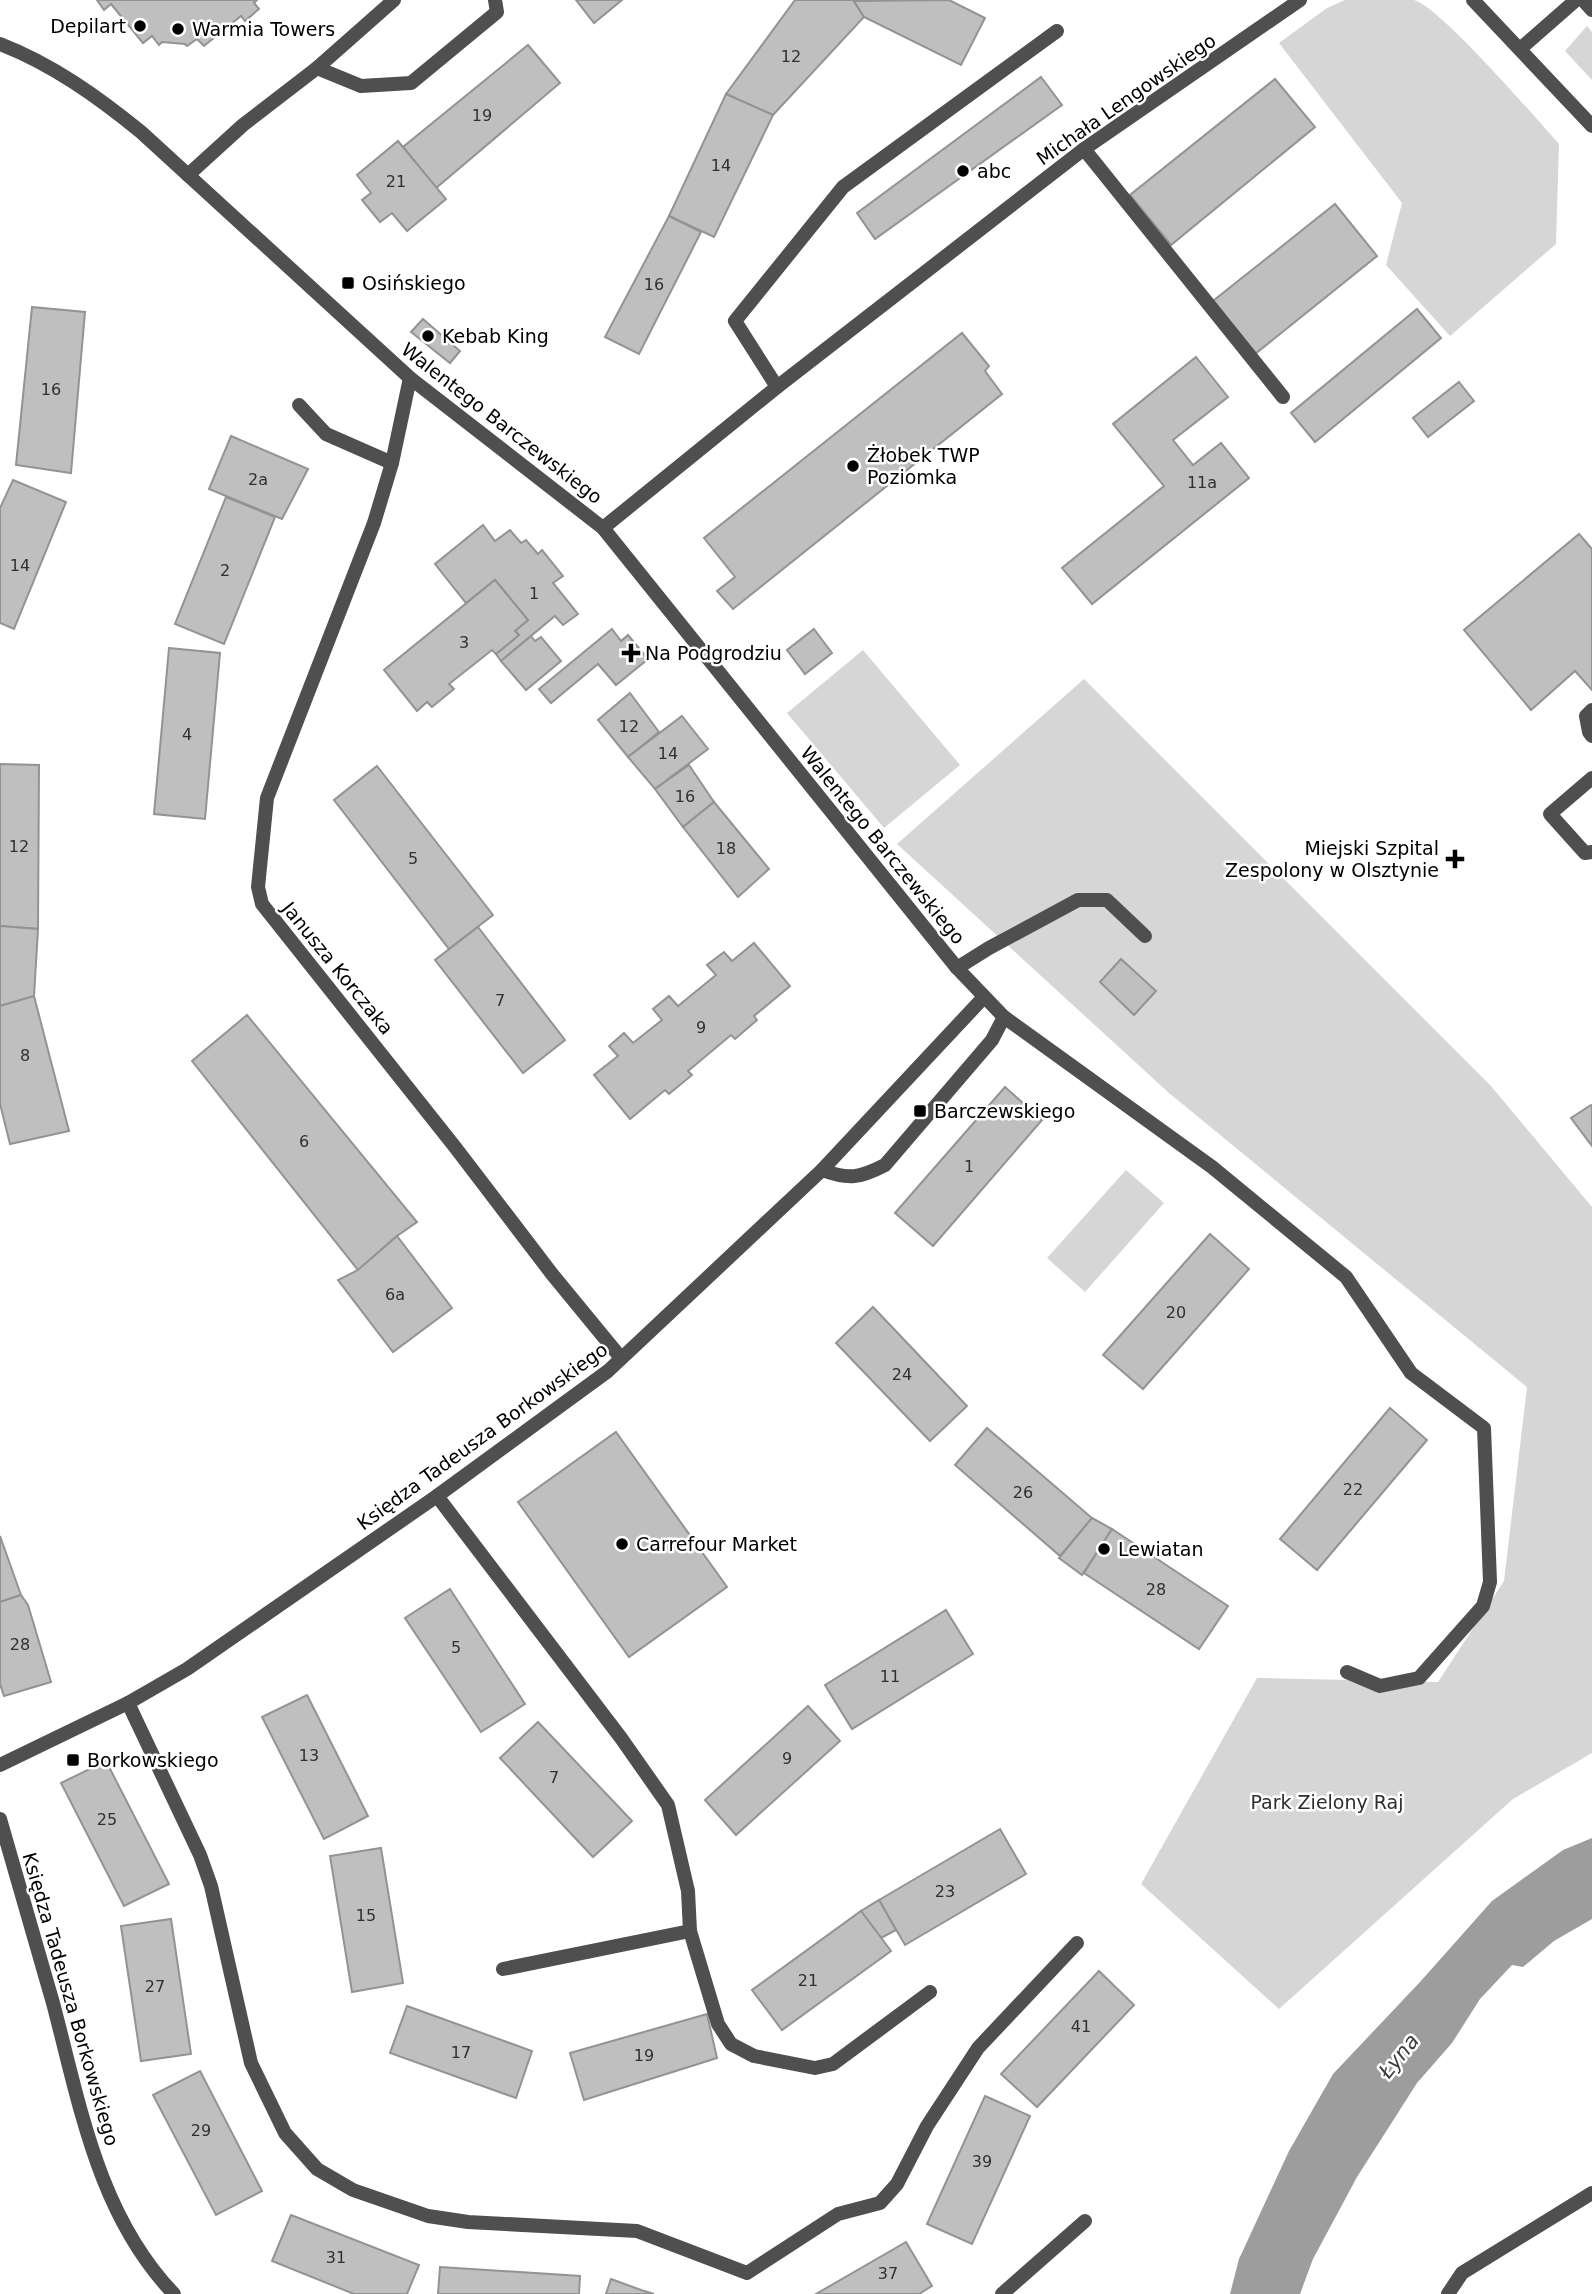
<svg xmlns="http://www.w3.org/2000/svg" width="1592" height="2294" font-family="'DejaVu Sans',sans-serif">
<style>
.green{fill:#d6d6d6}
.water{fill:#9d9d9d}
.building{fill:#bfbfbf;stroke:#939393;stroke-width:2}
.lines{fill:none;stroke-linecap:round;stroke-linejoin:round}
.service{stroke:#4f4f4f;stroke-width:14}
.minor{stroke:#4f4f4f;stroke-width:14}
.poi-dot{fill:#000;stroke:#fff;stroke-width:2.5}
.labels{text-anchor:middle;stroke-width:5;stroke-linejoin:round;paint-order:stroke}
.number-label{font-size:16px;fill:#303030}
.poi-label{font-size:19px;fill:#000;stroke:#fff;text-anchor:start}
.street-label{font-size:19px;fill:#000;stroke:#fff}
.park-label{font-size:19px;fill:#2d2d2d;stroke:#fff}
.water-label{font-size:21px;font-style:italic;fill:#3e3e3e;stroke:#fff}
</style>
<rect width="100%" height="100%" fill="#fff"/>
<g class="green">
<path d="M 1345,0 C 1363,0 1398,0 1414,0 C 1440,7 1536,118 1559,144 L 1556,244 L 1450,336 L 1386,265 L 1402,203 L 1279,43 L 1327,8 Z"/>
<polygon points="1587,26 1592,32 1592,80 1565,51"/>
<polygon points="863,650 960,765 884,828 787,713"/>
<polygon points="1084,679 1491,1086 1592,1207 1592,1753 1513,1799 1279,2009 1141,1884 1257,1678 1438,1682 1504,1581 1527,1387 1169,1093 897,844"/>
<polygon points="1126,1170 1164,1203 1085,1292 1047,1258"/>
</g>
<polygon class="water" points="1592,1838 1592,1919 1554,1941 1523,1967 1512,1965 1480,1999 1452,2043 1417,2083 1357,2177 1313,2259 1300,2294 1230,2294 1239,2259 1289,2151 1333,2074 1420,1982 1492,1901 1563,1850"/>
<g class="building">
<polygon points="97,0 257,0 254,3 259,9 245,21 241,16 204,46 197,39 187,46 185,44 162,42 159,45 152,36 143,43 111,4 104,10"/>
<polygon points="576,0 622,0 594,23"/>
<polygon points="795,0 853,0 864,17 773,115 726,94"/>
<polygon points="949,0 985,18 961,65 864,17 854,1"/>
<polygon points="528,45 560,83 436,188 403,147"/>
<polygon points="1041,77 1062,105 875,239 857,213"/>
<polygon points="1275,79 1315,127 1171,245 1130,195"/>
<polygon points="726,94 773,115 714,237 669,216"/>
<polygon points="398,141 446,199 407,231 392,213 380,222 362,200 371,193 357,175"/>
<polygon points="1335,204 1377,256 1255,354 1213,301"/>
<polygon points="669,216 701,232 639,354 605,337"/>
<polygon points="32,307 85,312 71,473 16,465"/>
<polygon points="1417,309 1441,338 1315,442 1291,413"/>
<polygon points="423,319 460,351 450,363 411,332"/>
<polygon points="962,333 989,366 985,371 1002,394 733,609 717,591 735,577 704,538"/>
<polygon points="1196,357 1228,397 1173,440 1193,465 1221,443 1249,478 1092,604 1062,568 1164,486 1113,424"/>
<polygon points="1459,382 1474,401 1428,437 1413,418"/>
<polygon points="231,436 308,469 282,519 209,489"/>
<polygon points="13,480 66,502 14,629 0,623 0,508"/>
<polygon points="226,497 275,517 224,644 175,624"/>
<polygon points="483,525 495,541 510,530 521,543 526,540 538,554 542,550 563,576 553,583 578,614 563,625 555,616 501,661 496,654 519,635 515,631 528,620 495,580 466,603 435,564"/>
<polygon points="1579,534 1592,549 1592,690 1575,671 1531,710 1464,630"/>
<polygon points="495,580 528,620 515,631 519,635 496,654 492,650 449,684 454,689 432,707 427,702 417,711 384,670"/>
<polygon points="612,629 621,641 628,635 648,659 616,685 598,664 551,703 539,689"/>
<polygon points="814,629 832,653 805,674 787,650"/>
<polygon points="531,636 535,641 541,637 561,661 526,690 501,661"/>
<polygon points="169,648 220,653 205,819 154,814"/>
<polygon points="630,693 659,732 628,757 598,720"/>
<polygon points="682,716 708,749 655,789 628,757"/>
<polygon points="0,764 39,765 38,929 0,926"/>
<polygon points="689,765 714,802 683,827 655,789"/>
<polygon points="377,766 493,915 449,949 334,800"/>
<polygon points="714,802 769,869 738,897 683,827"/>
<polygon points="0,926 38,929 34,996 0,1006"/>
<polygon points="478,927 565,1040 523,1073 435,960"/>
<polygon points="754,943 790,986 754,1016 757,1020 735,1039 731,1035 688,1071 692,1075 669,1094 665,1090 630,1119 594,1075 618,1056 609,1046 624,1033 633,1043 662,1020 653,1009 669,996 678,1006 716,975 707,965 724,952 732,961"/>
<polygon points="1121,959 1156,991 1134,1015 1100,982"/>
<polygon points="34,996 69,1131 10,1144 0,1104 0,1006"/>
<polygon points="247,1015 417,1222 397,1236 358,1270 192,1061"/>
<polygon points="1005,1087 1042,1120 933,1246 895,1213"/>
<polygon points="1591,1105 1592,1106 1592,1146 1571,1118"/>
<polygon points="1210,1234 1249,1269 1143,1389 1103,1355"/>
<polygon points="397,1236 452,1308 393,1352 338,1280 358,1270"/>
<polygon points="873,1307 967,1406 930,1441 836,1343"/>
<polygon points="1390,1408 1427,1440 1317,1570 1280,1539"/>
<polygon points="987,1428 1092,1518 1060,1556 955,1465"/>
<polygon points="616,1432 727,1587 629,1657 518,1502"/>
<polygon points="1092,1518 1112,1529 1082,1575 1059,1558"/>
<polygon points="1112,1529 1228,1606 1199,1649 1084,1573"/>
<polygon points="0,1536 21,1595 0,1602"/>
<polygon points="450,1589 525,1704 481,1732 405,1618"/>
<polygon points="21,1595 28,1605 51,1682 4,1696 0,1684 0,1602"/>
<polygon points="946,1610 973,1654 852,1729 825,1685"/>
<polygon points="307,1695 368,1816 324,1839 262,1717"/>
<polygon points="808,1706 840,1741 736,1835 705,1800"/>
<polygon points="538,1722 632,1821 593,1857 500,1758"/>
<polygon points="106,1761 169,1884 124,1906 61,1783"/>
<polygon points="1000,1829 1026,1874 905,1945 879,1900"/>
<polygon points="381,1848 403,1983 352,1992 330,1856"/>
<polygon points="879,1900 896,1930 881,1938 861,1911"/>
<polygon points="861,1911 891,1951 782,2030 752,1990"/>
<polygon points="171,1919 191,2054 141,2061 121,1926"/>
<polygon points="1099,1971 1134,2005 1037,2107 1001,2074"/>
<polygon points="407,2006 532,2051 516,2098 390,2053"/>
<polygon points="707,2014 717,2058 584,2100 570,2053"/>
<polygon points="200,2071 262,2191 216,2215 153,2095"/>
<polygon points="985,2096 1030,2116 972,2244 927,2224"/>
<polygon points="291,2215 419,2265 407,2294 354,2294 272,2261"/>
<polygon points="906,2242 932,2286 919,2294 816,2294"/>
<polygon points="440,2267 580,2276 579,2294 438,2294"/>
<polygon points="611,2279 641,2290 654,2294 606,2294"/>
</g>
<g class="lines">
<g class="service">
<polyline points="1583,0 1592,10"/>
<polyline points="317,68 361,86 411,83 497,12 495,0"/>
<polyline points="1084,149 1283,397"/>
<polyline points="299,405 326,434 392,463"/>
<polyline points="1592,710 1586,716 1589,732 1592,736"/>
<polyline points="1592,778 1550,814 1585,853 1592,852"/>
<polyline points="957,968 989,948 1078,900 1107,900 1145,936"/>
<path d="M 822,1170 C 849,1180 860,1178 885,1165 L 992,1040 L 1004,1017"/>
<polyline points="437,1496 621,1738 668,1805 688,1891 690,1931 718,2024 731,2044 754,2056 815,2068 833,2064 930,1992"/>
<polyline points="128,1703 200,1855 211,1886 251,2063 285,2133 317,2169 353,2190 428,2216 468,2222 637,2231 747,2273 838,2214 880,2203 897,2184 927,2126 978,2048 1077,1943"/>
<polyline points="503,1969 690,1931"/>
</g>
<g class="minor">
<polyline points="1473,0 1592,126"/>
<path d="M 0,44 C 52,64 98,97 141,132 L 410,378 L 603,528 L 957,968 L 1004,1017 L 1212,1167 L 1346,1277 L 1411,1373 L 1484,1428 L 1490,1582 L 1483,1606 L 1419,1678 L 1380,1686 L 1347,1672"/>
<polyline points="1520,49 1576,0"/>
<polyline points="188,175 243,125 317,68 394,0"/>
<polyline points="410,378 392,463 374,523 267,798 258,887 262,904 455,1147 552,1274 621,1358"/>
<polyline points="777,387 735,321 843,187 1057,31"/>
<polyline points="603,528 777,387 1084,149 1300,0"/>
<polyline points="0,1765 128,1703 187,1669 437,1496 608,1371 822,1170 984,997"/>
<path d="M 0,1819 C 18,1881 36,1942 53,2003 C 80,2105 98,2215 174,2294"/>
<polyline points="1002,2294 1085,2221"/>
<polyline points="1448,2294 1462,2273 1592,2193"/>
</g>
</g>
<g class="poi-dot">
<circle cx="140" cy="26" r="7"/>
<circle cx="178" cy="29" r="7"/>
<circle cx="963" cy="171" r="7"/>
<rect x="341" y="276" width="14" height="14" rx="3.5"/>
<circle cx="428" cy="336" r="7"/>
<circle cx="853" cy="466" r="7"/>
<path d="M627.5 642.5h7v7h7v7h-7v7h-7v-7h-7v-7h7z"/>
<path d="M1451.5 848.5h7v7h7v7h-7v7h-7v-7h-7v-7h7z"/>
<rect x="913" y="1104" width="14" height="14" rx="3.5"/>
<circle cx="622" cy="1544" r="7"/>
<circle cx="1104" cy="1549" r="7"/>
<rect x="66" y="1753" width="14" height="14" rx="3.5"/>
</g>
<g class="labels">
<g class="number-label">
<text x="791" y="62">12</text>
<text x="482" y="121">19</text>
<text x="721" y="171">14</text>
<text x="396" y="187">21</text>
<text x="654" y="290">16</text>
<text x="51" y="395">16</text>
<text x="258" y="485">2a</text>
<text x="1202" y="488">11a</text>
<text x="20" y="571">14</text>
<text x="225" y="576">2</text>
<text x="534" y="599">1</text>
<text x="464" y="648">3</text>
<text x="629" y="732">12</text>
<text x="187" y="740">4</text>
<text x="668" y="759">14</text>
<text x="685" y="802">16</text>
<text x="19" y="852">12</text>
<text x="726" y="854">18</text>
<text x="413" y="864">5</text>
<text x="500" y="1006">7</text>
<text x="701" y="1033">9</text>
<text x="25" y="1061">8</text>
<text x="304" y="1147">6</text>
<text x="969" y="1172">1</text>
<text x="395" y="1300">6a</text>
<text x="1176" y="1318">20</text>
<text x="902" y="1380">24</text>
<text x="1353" y="1495">22</text>
<text x="1023" y="1498">26</text>
<text x="1156" y="1595">28</text>
<text x="20" y="1650">28</text>
<text x="456" y="1653">5</text>
<text x="890" y="1682">11</text>
<text x="309" y="1761">13</text>
<text x="787" y="1764">9</text>
<text x="554" y="1783">7</text>
<text x="107" y="1825">25</text>
<text x="945" y="1897">23</text>
<text x="366" y="1921">15</text>
<text x="808" y="1986">21</text>
<text x="155" y="1992">27</text>
<text x="1081" y="2032">41</text>
<text x="461" y="2058">17</text>
<text x="644" y="2061">19</text>
<text x="201" y="2136">29</text>
<text x="982" y="2167">39</text>
<text x="336" y="2263">31</text>
<text x="888" y="2279">37</text>
</g>
<g class="poi-label">
<text x="126" y="33" text-anchor="end">Depilart</text>
<text x="192" y="36">Warmia Towers</text>
<text x="977" y="178">abc</text>
<text x="362" y="290">Osińskiego</text>
<text x="442" y="343">Kebab King</text>
<text x="867" y="462">Żłobek TWP<tspan x="867" dy="22">Poziomka</tspan></text>
<text x="645" y="660">Na Podgrodziu</text>
<text x="1439" y="855" text-anchor="end">Miejski Szpital<tspan x="1439" dy="22">Zespolony w Olsztynie</tspan></text>
<text x="934" y="1118">Barczewskiego</text>
<text x="636" y="1551">Carrefour Market</text>
<text x="1118" y="1556">Lewiatan</text>
<text x="87" y="1767">Borkowskiego</text>
</g>
<g class="street-label">
<text transform="translate(1126 99) rotate(-35)" y="7">Michała Lengowskiego</text>
<text transform="translate(502 423) rotate(38)" y="7">Walentego Barczewskiego</text>
<text transform="translate(883 845) rotate(51)" y="7">Walentego Barczewskiego</text>
<text transform="translate(338 968) rotate(51)" y="7">Janusza Korczaka</text>
<text transform="translate(482 1436) rotate(-36)" y="7">Księdza Tadeusza Borkowskiego</text>
<text transform="translate(71 1999) rotate(74)" y="7">Księdza Tadeusza Borkowskiego</text>
</g>
<g class="park-label">
<text x="1327" y="1809">Park Zielony Raj</text>
</g>
<g class="water-label">
<text transform="translate(1399 2056) rotate(-51)" y="7">Łyna</text>
</g>
</g>
</svg>
